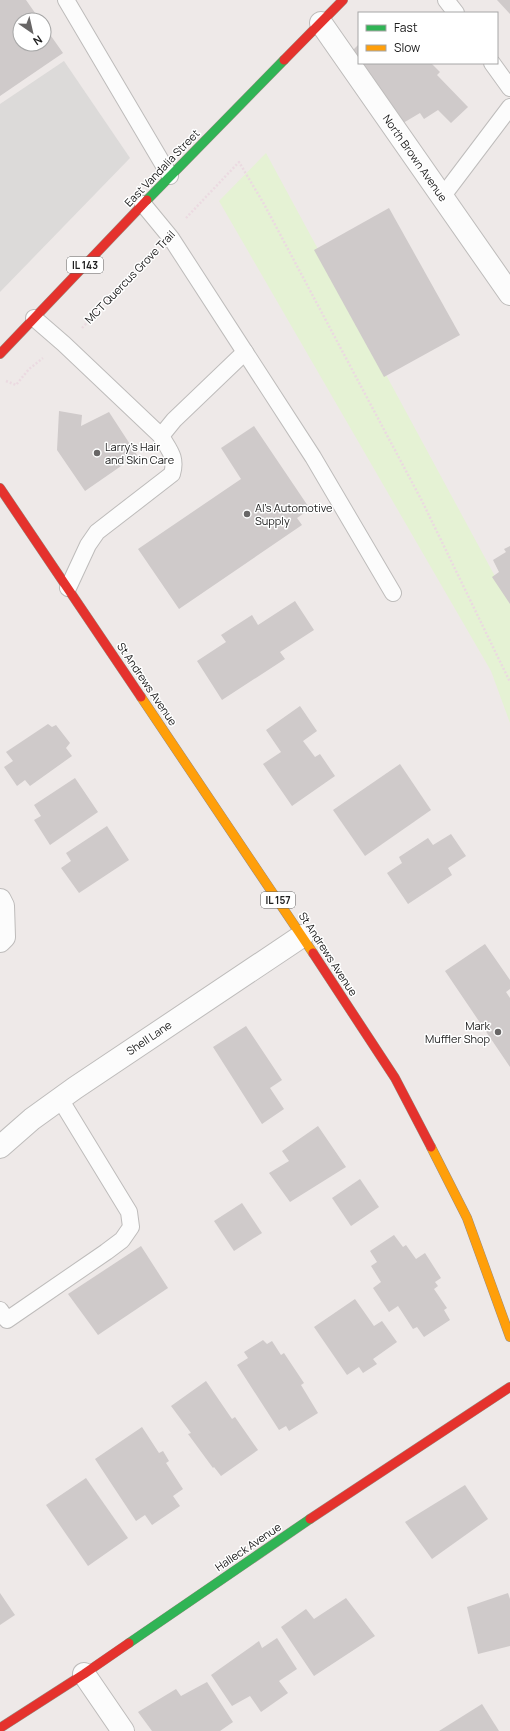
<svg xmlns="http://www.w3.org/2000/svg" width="510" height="1731" font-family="Manrope,sans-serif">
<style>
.park{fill:#e5f2d4}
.parking{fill:#dcdad9}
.building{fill:#cfcaca}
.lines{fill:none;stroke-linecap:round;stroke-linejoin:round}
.lane-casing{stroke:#bebcbb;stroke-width:18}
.street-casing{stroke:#bebcbb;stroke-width:24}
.fast-casing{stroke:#988c80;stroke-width:10}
.slow-casing{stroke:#988c80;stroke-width:10}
.jam-casing{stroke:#988c80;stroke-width:10}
.path{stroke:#ebdae1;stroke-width:2.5;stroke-dasharray:2 2;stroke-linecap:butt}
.lane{stroke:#fcfcfc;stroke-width:16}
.street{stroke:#fcfcfc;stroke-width:22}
.fast{stroke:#30b455;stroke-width:9}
.slow{stroke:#ff9f0a;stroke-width:9}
.jam{stroke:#e5322d;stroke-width:9}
.poi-dot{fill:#686666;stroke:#fff;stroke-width:1.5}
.labels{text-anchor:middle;stroke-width:3;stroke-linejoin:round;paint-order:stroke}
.shield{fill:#fff;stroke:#636363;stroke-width:1}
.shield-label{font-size:10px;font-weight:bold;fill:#202020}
.street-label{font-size:11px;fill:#202020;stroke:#fff}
.poi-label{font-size:11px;fill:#202020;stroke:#fff;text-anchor:start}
</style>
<rect width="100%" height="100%" fill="#eee9e8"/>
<polygon class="park" points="266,153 510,604 510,723 491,671 219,201"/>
<polygon class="parking" points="64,61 130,158 0,292 0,104"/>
<g class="building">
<polygon points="0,0 26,0 40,20 20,20 20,44 44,44 44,26 63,53 0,96"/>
<polygon points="497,0 510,0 510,14"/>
<polygon points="359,44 359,63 431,63 440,72 437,75 468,107 451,123 438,110 424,119 420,113 398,126 347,56"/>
<polygon points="389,208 460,335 384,377 314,250"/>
<polygon points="59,411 82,415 81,426 109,412 137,455 85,491 57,450"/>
<polygon points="254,426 310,509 297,518 302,525 179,609 138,549 241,479 221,448"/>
<polygon points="510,546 510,604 492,577 499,572 493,560 506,552 504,549"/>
<polygon points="295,601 314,630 280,652 285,659 222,700 197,661 226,642 221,635 252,615 258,625"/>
<polygon points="300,706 317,731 303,741 315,757 320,754 335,776 292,806 263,764 281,752 266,730"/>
<polygon points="48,724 52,727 56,725 70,743 66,748 72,756 30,786 25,780 17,786 4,767 13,761 6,752"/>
<polygon points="400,764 431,810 365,856 333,810"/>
<polygon points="75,778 98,812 50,845 34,820 41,816 34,805"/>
<polygon points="107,826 129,860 79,893 61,868 71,861 66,853"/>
<polygon points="451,834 466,856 448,868 452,875 408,904 387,873 402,863 399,857 428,838 433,845"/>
<polygon points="485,944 510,980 510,989 506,992 510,998 510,1067 445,971"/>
<polygon points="246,1026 282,1080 270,1088 284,1109 262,1124 213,1047"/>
<polygon points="318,1126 346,1167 290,1202 269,1173 289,1161 282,1151"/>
<polygon points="360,1179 379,1207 351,1226 332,1198"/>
<polygon points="242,1203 262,1233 234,1251 214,1221"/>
<polygon points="394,1235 403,1247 406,1245 416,1259 425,1253 441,1278 435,1282 438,1286 434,1289 447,1308 444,1310 450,1320 424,1337 417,1327 413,1329 398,1306 389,1312 373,1288 381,1282 371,1266 377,1262 370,1251"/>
<polygon points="141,1246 168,1288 98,1335 68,1294"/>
<polygon points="355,1299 374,1326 382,1321 397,1342 373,1359 377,1364 363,1373 359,1367 347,1375 314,1327"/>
<polygon points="263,1340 267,1344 272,1341 281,1355 284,1353 304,1383 301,1385 318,1413 289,1431 286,1426 279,1430 237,1365 248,1358 244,1352"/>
<polygon points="206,1381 232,1419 235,1417 258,1450 221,1476 214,1467 213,1468 188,1434 191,1433 171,1406"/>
<polygon points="142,1427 159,1453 163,1451 169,1461 166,1463 183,1489 173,1496 180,1506 152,1525 145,1515 136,1521 95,1459"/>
<polygon points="86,1478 128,1538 88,1566 46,1505"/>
<polygon points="465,1485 488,1519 432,1559 405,1522"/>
<polygon points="0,1593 15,1615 0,1625"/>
<polygon points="508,1593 510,1599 510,1646 478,1654 467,1607"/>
<polygon points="346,1598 375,1636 314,1676 281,1627 306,1609 314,1619"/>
<polygon points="277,1638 297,1669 279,1681 288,1693 261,1712 250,1696 232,1706 211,1675 259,1641 262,1648"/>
<polygon points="207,1682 233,1722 220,1731 152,1731 138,1712 176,1689 181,1696"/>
<polygon points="482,1704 499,1731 439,1731"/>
</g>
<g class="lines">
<defs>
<g id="lane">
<polyline points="66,0 170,176"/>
<polyline points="446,0 456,13"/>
<polyline points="492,63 510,88"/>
<polyline points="442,197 510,107"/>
<polyline points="143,204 171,238 313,457 393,593"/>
<polyline points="34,318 64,344 161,436 174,420 245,352"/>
<path d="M 68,588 L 88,545 L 97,532 L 172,474 C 177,457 169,450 161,436"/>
<polyline points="0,1310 7,1320 106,1252 122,1240 131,1227 129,1212 60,1099"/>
</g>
<g id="street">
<polyline points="321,23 510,294"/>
<polyline points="0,900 3,906 4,937 0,941"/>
<polyline points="0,1147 32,1119 75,1088 302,936"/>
<polyline points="84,1674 123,1731"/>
</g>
<g id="fast">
<polyline points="147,200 284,60"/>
<polyline points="129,1643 310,1519"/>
</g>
<g id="slow">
<polyline points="141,697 313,953"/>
<polyline points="431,1147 467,1218 510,1337"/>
</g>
<g id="jam">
<polyline points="284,60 343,0"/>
<polyline points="0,354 147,200"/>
<polyline points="0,488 141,697"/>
<polyline points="313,953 395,1078 431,1147"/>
<polyline points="310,1519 510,1387"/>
<polyline points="0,1728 84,1674 129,1643"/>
</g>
</defs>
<use href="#lane" class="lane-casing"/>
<use href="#street" class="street-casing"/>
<use href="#fast" class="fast-casing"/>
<use href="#slow" class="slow-casing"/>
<use href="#jam" class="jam-casing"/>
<g class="path">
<polyline points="186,218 239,162 264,204 422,501 510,682"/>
<polyline points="82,328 152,253"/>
<polyline points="6,381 16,385 29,369 43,358"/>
</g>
<use href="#lane" class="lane"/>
<use href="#street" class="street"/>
<use href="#fast" class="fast"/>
<use href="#slow" class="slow"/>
<use href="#jam" class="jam"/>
</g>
<g class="poi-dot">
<circle cx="97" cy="453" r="4"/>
<circle cx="247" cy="514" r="4"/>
<circle cx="498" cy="1032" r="4"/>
</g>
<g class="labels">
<g class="shield">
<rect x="67" y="257" width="36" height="16" rx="3"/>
<rect x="261" y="892" width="34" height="16" rx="3"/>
</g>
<g class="shield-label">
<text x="85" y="269">IL 143</text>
<text x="278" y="904">IL 157</text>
</g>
<g class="street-label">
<text transform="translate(415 158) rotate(55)" y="4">North Brown Avenue</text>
<text transform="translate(162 168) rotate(-46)" y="4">East Vandalia Street</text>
<text transform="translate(130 277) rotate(-46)" y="4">MCT Quercus Grove Trail</text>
<text transform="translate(147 684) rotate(56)" y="4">St Andrews Avenue</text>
<text transform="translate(328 954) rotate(57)" y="4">St Andrews Avenue</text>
<text transform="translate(149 1038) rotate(-34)" y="4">Shell Lane</text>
<text transform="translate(248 1547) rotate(-34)" y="4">Halleck Avenue</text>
</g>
<g class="poi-label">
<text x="105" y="451">Larry's Hair<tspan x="105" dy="13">and Skin Care</tspan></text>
<text x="255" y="512">Al's Automotive<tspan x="255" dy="13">Supply</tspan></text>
<text x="490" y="1030" text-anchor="end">Mark<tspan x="490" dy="13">Muffler Shop</tspan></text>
</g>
</g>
<rect x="358" y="12" width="140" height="52" fill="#ffffff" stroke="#a6a6a6"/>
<rect x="366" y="25" width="20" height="6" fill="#30b455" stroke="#a6a6a6"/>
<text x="394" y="32" font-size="12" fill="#202020">Fast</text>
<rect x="366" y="45" width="20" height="6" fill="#ff9f0a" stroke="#a6a6a6"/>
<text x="394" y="52" font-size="12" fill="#202020">Slow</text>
<g transform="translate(32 32) rotate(146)"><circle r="19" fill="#ffffff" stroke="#a6a6a6"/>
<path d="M0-3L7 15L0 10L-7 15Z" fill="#686666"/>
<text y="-6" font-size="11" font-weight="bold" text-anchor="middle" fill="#202020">N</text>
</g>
</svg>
